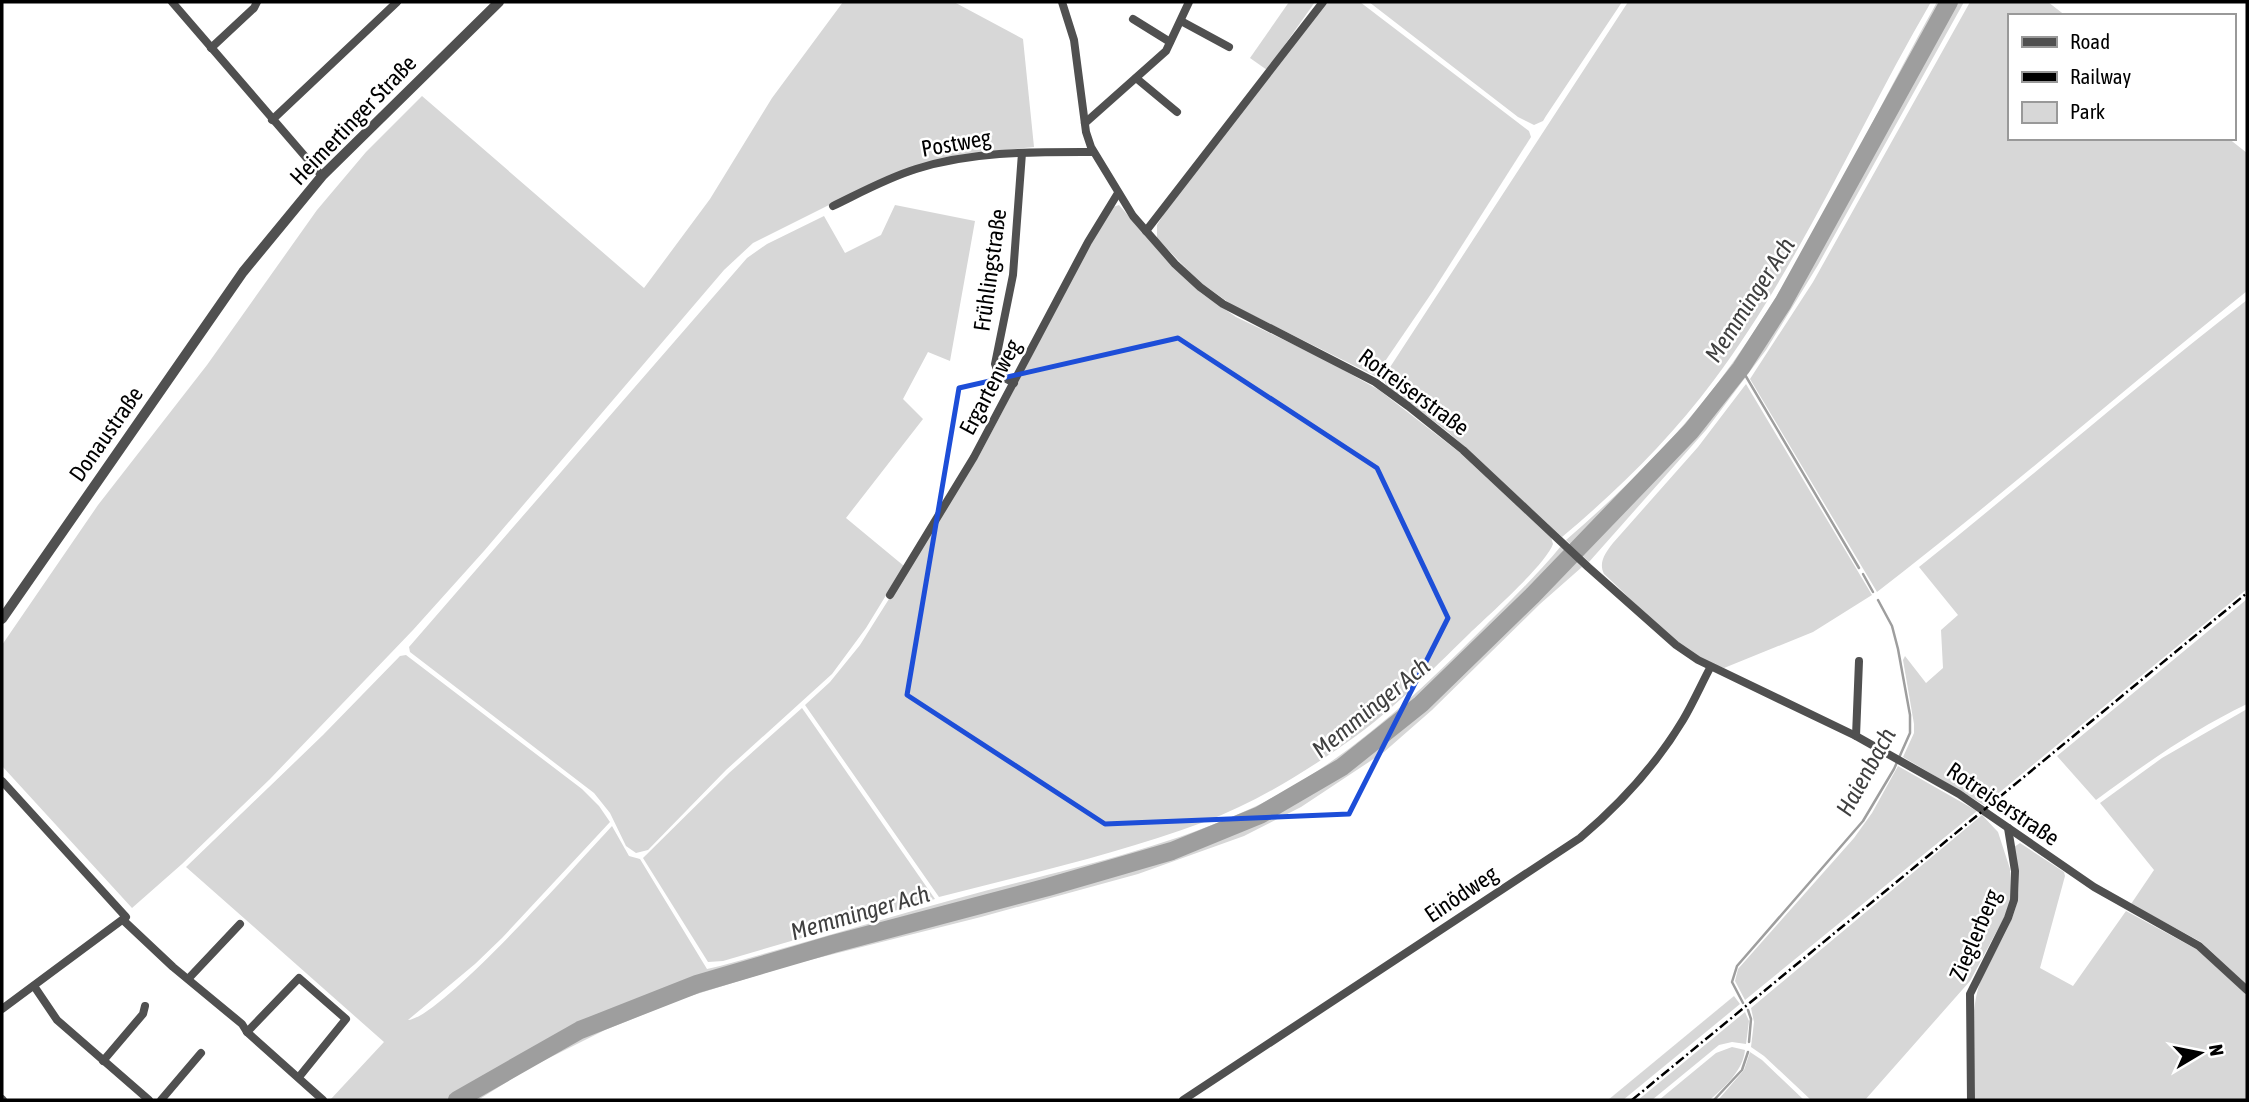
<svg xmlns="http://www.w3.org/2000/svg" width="2249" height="1102" font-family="'Asap Condensed',sans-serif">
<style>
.green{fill:#d7d7d7}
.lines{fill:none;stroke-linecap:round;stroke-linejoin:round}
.stream{stroke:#9e9e9e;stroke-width:2.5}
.river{stroke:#9e9e9e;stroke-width:18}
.minor{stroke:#505050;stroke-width:8}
.tertiary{stroke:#505050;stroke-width:10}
.rail{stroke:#000;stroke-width:2.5;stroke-dasharray:10 3.5 2 3.5;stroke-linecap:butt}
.marked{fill:none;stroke:#1d4ed8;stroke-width:5;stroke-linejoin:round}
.labels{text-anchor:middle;stroke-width:5;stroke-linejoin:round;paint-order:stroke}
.street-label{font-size:23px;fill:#000;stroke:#fff}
.water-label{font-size:24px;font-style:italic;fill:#3f3f3f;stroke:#fff}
</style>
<rect width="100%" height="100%" fill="#fff"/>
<g class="green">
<polygon points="843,2 954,2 1023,39 1034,147 976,153 847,196 753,243 724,270 484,551 413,630 270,779 182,864 132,908 2,766 2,645 98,505 207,365 317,210 366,152 422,96 644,288 710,199 772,98"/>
<polygon points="1289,2 1315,2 1267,70 1250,58"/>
<polygon points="1327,2 1360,2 1529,131 1531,137 1433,291 1375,376 1232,305 1197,280 1157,238 1157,225 1167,209"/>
<polygon points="1369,2 1622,2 1546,116 1543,121 1534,125 1518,117"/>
<path d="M 1628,2 L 1931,2 C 1858,127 1801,263 1714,380 C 1670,439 1618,490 1562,537 L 1448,432 L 1386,385 L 1383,378 Z"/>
<path d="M 1937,2 L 1964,2 L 1818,265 L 1766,350 L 1706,430 L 1589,562 L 1566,540 C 1620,493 1673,442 1717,384 C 1805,267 1866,129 1937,2 Z"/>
<path d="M 1970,2 L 2048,2 L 2066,16 L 2009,16 L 2009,138 L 2228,138 L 2247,153 L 2247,291 C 2123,390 2003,495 1877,592 L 1750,379 L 1813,282 Z"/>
<polygon points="895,205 975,221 950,361 928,352 903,399 923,419 846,518 904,566 866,628 832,674 726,770 648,850 636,853 626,846 610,813 594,793 410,652 409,647 747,258 767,244 824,216 845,253 881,235"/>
<path d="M 1119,205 L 1170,264 L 1201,293 L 1236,317 L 1322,358 L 1379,390 L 1459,452 L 1551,537 L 1553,544 C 1546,564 1489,615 1470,633 C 1429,673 1387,716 1339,748 C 1297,777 1252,804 1204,822 C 1118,854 1028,874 939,897 L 805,705 L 830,682 L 860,645 L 979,456 L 1089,247 L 1113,207 Z"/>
<path d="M 2247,300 L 2247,589 L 1984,805 L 1903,757 L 1914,733 L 1914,724 L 1903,660 L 1905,656 L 1926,683 L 1943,668 L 1941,630 L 1958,615 L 1919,567 C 2029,479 2136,386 2247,300 Z"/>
<path d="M 1746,384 L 1872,595 L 1813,632 L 1724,668 C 1680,654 1637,604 1604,574 C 1598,562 1606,552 1613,543 L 1698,447 Z"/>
<path d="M 1561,546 L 1582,567 L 1540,604 L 1432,710 L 1384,752 L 1301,807 L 1244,836 L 1138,874 L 981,917 L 794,964 L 684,998 L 605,1030 L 529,1068 L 478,1100 L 330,1100 L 384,1042 L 186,867 L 323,735 L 400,656 L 406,655 L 582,789 L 599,806 L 610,822 L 502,938 L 475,964 L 408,1020 C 441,1018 582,858 612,826 L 629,856 L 640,859 L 707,969 L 720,966 C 800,944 879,920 959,898 C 1058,871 1159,851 1252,808 C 1343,765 1418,694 1488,623 C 1513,598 1538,574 1561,546 Z"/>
<path d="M 2247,599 L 2247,704 C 2193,730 2145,764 2096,800 L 2057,756 Z"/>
<polygon points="802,708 935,899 723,961 708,962 643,858 729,773"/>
<polygon points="2247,709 2247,985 2201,942 2131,904 2154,870 2100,803 2162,758"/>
<polygon points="1898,766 1977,811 1745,1000 1735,981 1738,969 1854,838 1872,813"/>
<polygon points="1982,815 1998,832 2010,869 2011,898 2006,914 1970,981 1865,1100 1811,1100 1764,1056 1751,1047 1754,1022 1751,1008"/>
<path d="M 2020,843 L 2064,872 L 2065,876 L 2040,968 L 2073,986 L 2126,911 L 2198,950 L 2247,995 L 2247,1100 L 1975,1100 C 1975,1066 1969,1027 1977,993 C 1980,979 1987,966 1994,954 C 2017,912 2025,896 2014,847 Z"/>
<polygon points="1734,996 1740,1004 1623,1100 1608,1100"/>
<polygon points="1745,1012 1749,1021 1746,1044 1732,1042 1719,1045 1652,1100 1638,1100"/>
<path d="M 1732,1047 L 1745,1050 C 1743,1071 1725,1086 1710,1100 L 1659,1100 L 1716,1053 Z"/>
<polygon points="1750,1052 1762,1060 1804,1100 1718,1100 1744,1070"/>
</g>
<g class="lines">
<g class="stream">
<polyline points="1741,368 1859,568"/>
<polyline points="1863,574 1873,592"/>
<polyline points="1743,1003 1732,982 1737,966 1863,821 1894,769 1910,733 1910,715 1898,649 1892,626 1878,600"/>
<polyline points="1748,1010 1751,1019 1749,1042"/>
<polyline points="1714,1100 1742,1070 1748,1052"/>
</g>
<polyline class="river" points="457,1100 580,1030 697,984 833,944 1048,887 1172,851 1260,815 1342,767 1421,704 1533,595 1691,431 1741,368 1783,303 1949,2"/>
<g class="minor">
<polyline points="172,2 322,176"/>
<polyline points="1062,2 1074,40 1086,132 1091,147 1133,216 1175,264 1200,287 1223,304 1375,382 1408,406 1463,450 1588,567 1676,645 1698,660 1856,736 1959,794 2094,887 2199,946 2247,990"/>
<polyline points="1133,19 1170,42"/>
<polyline points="1181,21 1229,47"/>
<polyline points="211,48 254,8 257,2"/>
<polyline points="1136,78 1177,112"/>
<polyline points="272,120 397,2"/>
<polyline points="1085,123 1166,51 1189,2"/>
<path d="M 833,206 C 860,193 887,178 916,169 C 973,151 1034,152 1093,152"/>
<polyline points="1146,231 1323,2"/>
<polyline points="1014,383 999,375 995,364 1013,275 1022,153"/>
<polyline points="890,595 974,457 1088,242 1118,193"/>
<polyline points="1856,736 1859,661"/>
<polyline points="2,781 126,917 2,1009"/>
<polyline points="123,920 173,967 242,1024 247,1032 323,1100"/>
<polyline points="189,978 240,924"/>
<polyline points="34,986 57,1020 149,1100"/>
<polyline points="247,1032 299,978 346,1019 299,1077"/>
<polyline points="103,1061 143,1014 145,1006"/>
<polyline points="2,1099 3,1100"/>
<polyline points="161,1100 201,1053"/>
<path d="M 1183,1100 L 1580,838 C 1619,805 1656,765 1683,720 C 1693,703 1701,685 1710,668"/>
<polyline points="1971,1100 1970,994 2008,918 2014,900 2015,871 2008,828"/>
</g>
<polyline class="tertiary" points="2,619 243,272 322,176 499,2"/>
<polyline class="rail" points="1632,1100 2247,593"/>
</g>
<path class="marked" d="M 1178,338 L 1377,468 L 1448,618 L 1349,814 L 1105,824 L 907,695 L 959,388 Z"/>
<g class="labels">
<g class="street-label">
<text transform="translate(353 120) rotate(-46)" y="8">Heimertinger Straße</text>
<text transform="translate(956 143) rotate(-10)" y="8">Postweg</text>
<text transform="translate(990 270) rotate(-82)" y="8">Frühlingstraße</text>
<text transform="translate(990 387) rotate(-62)" y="8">Ergartenweg</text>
<text transform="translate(1414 392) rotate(36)" y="8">Rotreiserstraße</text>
<text transform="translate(106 434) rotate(-55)" y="8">Donaustraße</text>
<text transform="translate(2003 804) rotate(34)" y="8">Rotreiserstraße</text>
<text transform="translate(1461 894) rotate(-34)" y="8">Einödweg</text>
<text transform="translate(1975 935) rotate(-67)" y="8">Zieglerberg</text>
</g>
<g class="water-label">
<text transform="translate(1750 300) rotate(-57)" y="8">Memminger Ach</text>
<text transform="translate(1371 708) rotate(-39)" y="8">Memminger Ach</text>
<text transform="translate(1866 772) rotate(-61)" y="8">Haienbach</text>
<text transform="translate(860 913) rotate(-16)" y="8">Memminger Ach</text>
</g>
</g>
<rect width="2249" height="1102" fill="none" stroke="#000000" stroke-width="7"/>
<rect x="2008" y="14" width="228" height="126" fill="#ffffff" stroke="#999999" stroke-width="2"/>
<rect x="2022" y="37" width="35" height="10" fill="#505050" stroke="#999999" stroke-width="2"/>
<text x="2070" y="49" font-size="21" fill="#000000">Road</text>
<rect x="2022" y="72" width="35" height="10" fill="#000000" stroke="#999999" stroke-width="2"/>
<text x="2070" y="84" font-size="21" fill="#000000">Railway</text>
<rect x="2022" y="102" width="35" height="21" fill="#d7d7d7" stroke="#999999" stroke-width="2"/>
<text x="2070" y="119" font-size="21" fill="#000000">Park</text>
<g transform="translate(2200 1053) rotate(80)" stroke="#ffffff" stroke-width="5" paint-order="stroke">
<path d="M0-5L12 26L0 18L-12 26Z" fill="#000000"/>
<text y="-10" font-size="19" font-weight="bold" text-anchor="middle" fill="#000000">N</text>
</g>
</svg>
